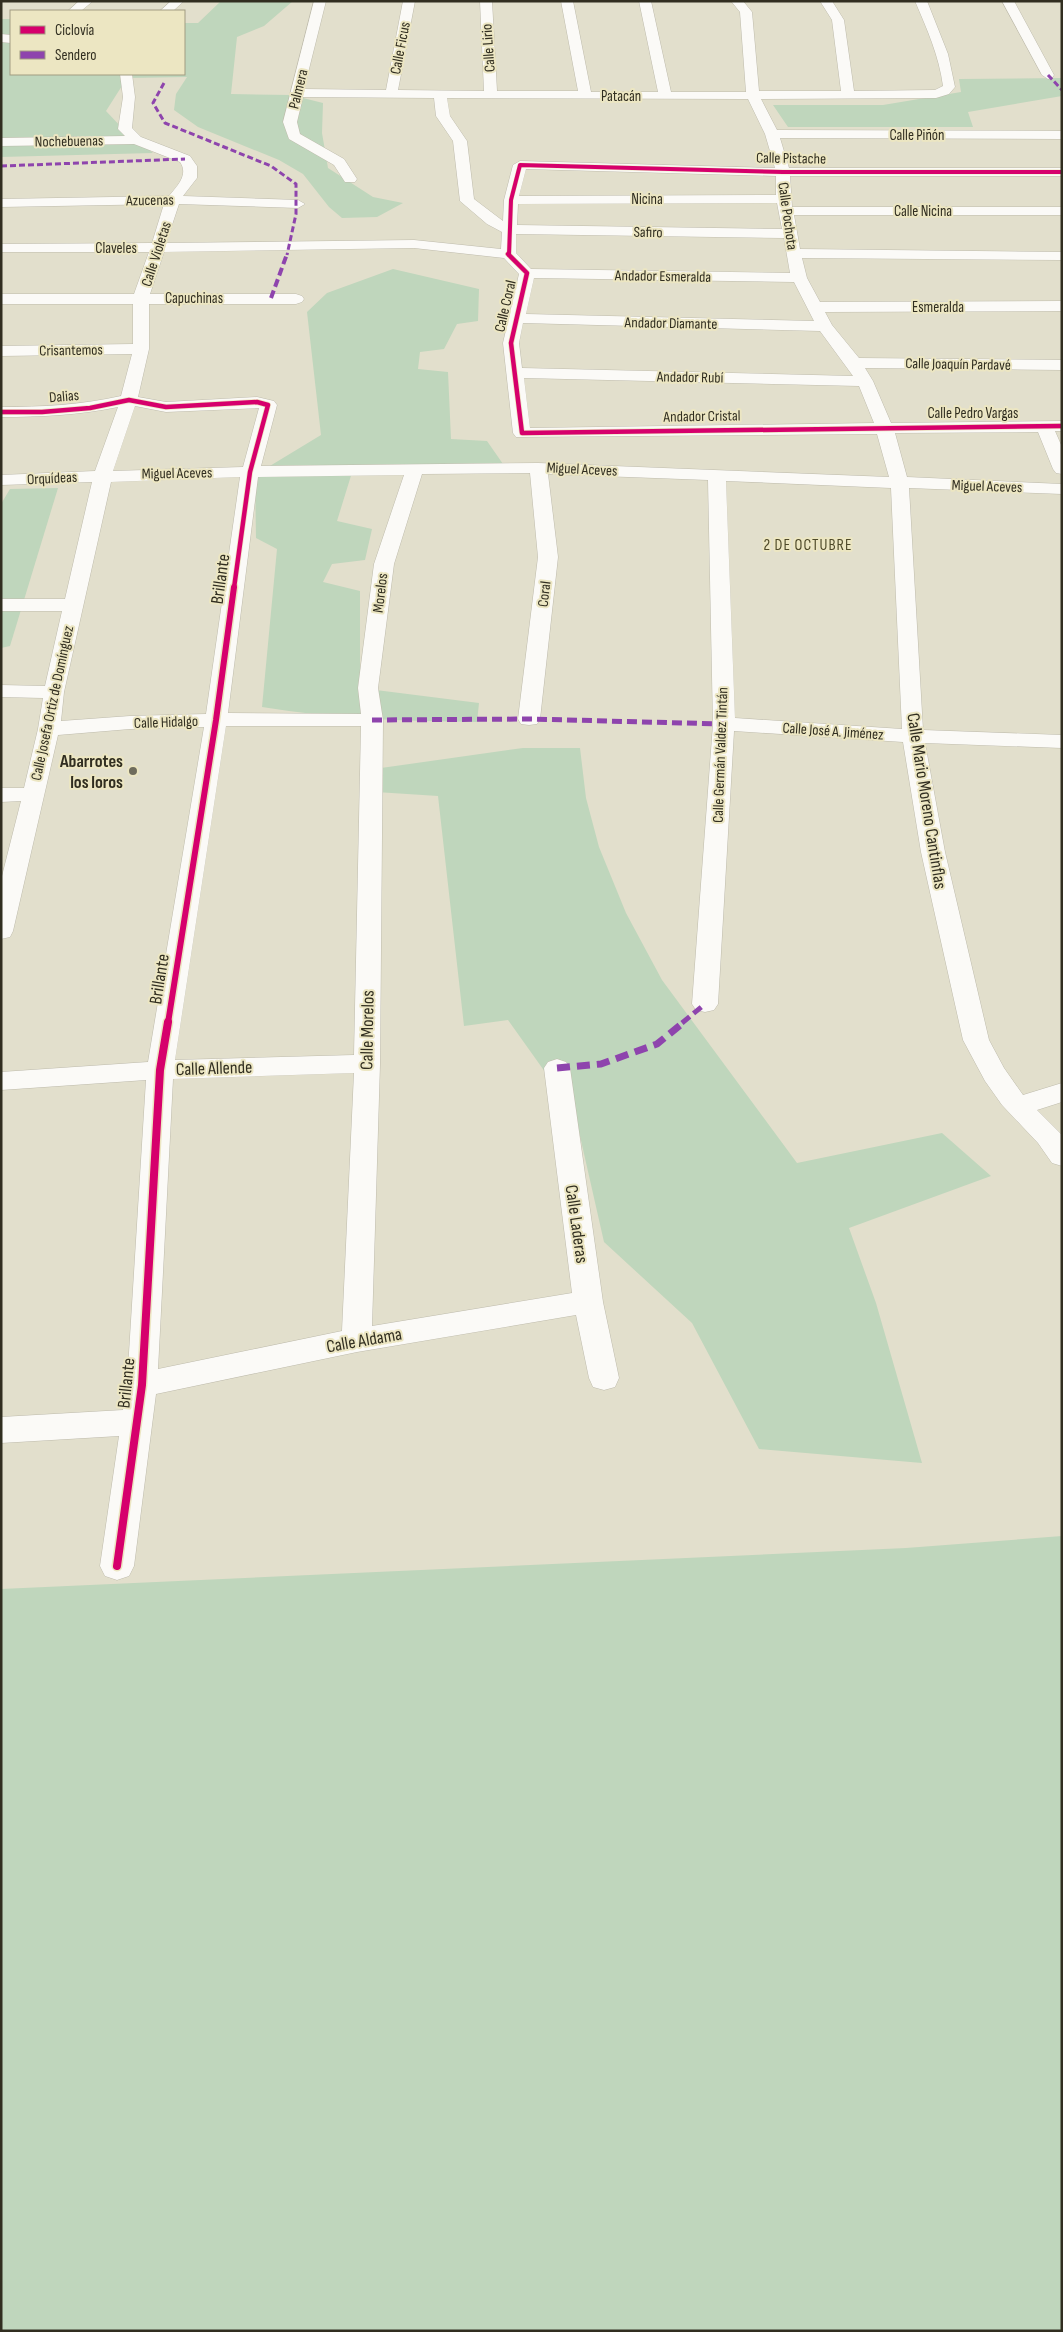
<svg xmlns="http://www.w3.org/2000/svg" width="1063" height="2332" font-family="'Sofia Sans Condensed',sans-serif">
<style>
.green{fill:#bfd6bc}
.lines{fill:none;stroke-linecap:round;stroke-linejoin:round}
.minor-casing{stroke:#bebbac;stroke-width:1}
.minor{fill:#fbfaf7;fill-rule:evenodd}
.quiet-far3{stroke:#8e44ad;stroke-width:3;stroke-dasharray:6 3;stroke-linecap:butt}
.quiet-far2{stroke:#8e44ad;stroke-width:4;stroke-dasharray:8 4;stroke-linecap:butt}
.quiet-far1{stroke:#8e44ad;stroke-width:5;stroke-dasharray:10 5;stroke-linecap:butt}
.quiet{stroke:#8e44ad;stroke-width:7;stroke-dasharray:13 7;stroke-linecap:butt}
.cycleway-far3-casing{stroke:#ece6c2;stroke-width:5}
.cycleway-far2-casing{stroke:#ece6c2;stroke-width:6}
.cycleway-far1-casing{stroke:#ece6c2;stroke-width:9}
.cycleway-casing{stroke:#ece6c2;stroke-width:11}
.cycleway-far3{stroke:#d6006c;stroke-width:4}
.cycleway-far2{stroke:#d6006c;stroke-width:4.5}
.cycleway-far1{stroke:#d6006c;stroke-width:6}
.cycleway{stroke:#d6006c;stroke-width:8}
.poi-dot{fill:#6f6c5c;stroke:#ece6c2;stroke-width:2}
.labels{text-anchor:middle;stroke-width:4;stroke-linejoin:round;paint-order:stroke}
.far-street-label{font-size:15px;fill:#312e20;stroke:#ece6c2}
.far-neighbourhood-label{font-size:16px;letter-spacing:1px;fill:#4e4929;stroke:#ece6c2}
.street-label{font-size:18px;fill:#312e20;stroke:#ece6c2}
.poi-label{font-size:18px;font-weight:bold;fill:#312e20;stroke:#ece6c2;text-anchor:end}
</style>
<rect width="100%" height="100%" fill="#e2dfcc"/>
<g class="green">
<polygon points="221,1 293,1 264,26 237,37 231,94 291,95 323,103 322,133 328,168 373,197 403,203 377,217 342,218 329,207 303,174 279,160 198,127 174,110 176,94 187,77 127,78 106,111 124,130 153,153 1,157 1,19 11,19 11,74 184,74 184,23 198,23"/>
<polygon points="1062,78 1062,96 968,112 973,127 788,127 773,105 883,105 961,92 959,79"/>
<path d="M 393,269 L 479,289 L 478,321 L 457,324 L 444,349 L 420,352 L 418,369 L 448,372 L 451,439 L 487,441 L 503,464 L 354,466 L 337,521 L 372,529 L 365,560 L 332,564 L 323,582 L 360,591 L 360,688 L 479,703 L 477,722 C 404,721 334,719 262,707 L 277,549 L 256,538 L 255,475 L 321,435 L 307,312 L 327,293 Z"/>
<polygon points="58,488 10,646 1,648 1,504 10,489"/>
<polygon points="523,748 580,748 586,798 599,847 626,913 662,980 797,1163 942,1133 991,1176 849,1228 876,1303 922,1463 759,1449 692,1323 604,1242 575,1114 508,1020 464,1026 438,796 376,792 381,768"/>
<polygon points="1062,1536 1062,2331 1,2331 1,1589 906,1548"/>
</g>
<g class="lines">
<defs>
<g id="minor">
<polygon points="79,1 93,1 81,11 68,11"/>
<polygon points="171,1 184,1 173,11 160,11"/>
<path d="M 314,1 L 326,1 L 304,89 L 386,90 L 403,1 L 415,1 L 398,90 L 484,91 L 480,1 L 492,1 L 497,91 L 578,91 L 561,1 L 573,1 L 591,92 L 658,92 L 639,1 L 651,1 L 671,92 L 746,92 L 740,12 L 731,1 L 743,1 L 752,12 L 759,91 L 841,91 L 832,20 L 820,1 L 832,1 L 844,20 L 854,91 L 935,90 L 943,86 C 939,56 927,29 915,1 L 927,1 L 948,54 L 955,87 L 949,94 L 936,98 L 761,99 L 777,130 L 1062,131 L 1062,139 L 780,138 L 789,168 L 1062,168 L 1062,176 L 790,176 L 792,207 L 1062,207 L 1062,215 L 794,215 L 800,249 L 1062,252 L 1062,260 L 802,258 L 807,278 L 820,302 L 1062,301 L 1062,311 L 825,312 L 832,325 L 859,358 L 1062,360 L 1062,370 L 865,368 L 873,381 L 891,423 L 1062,421 L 1062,431 L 1055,431 L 1062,447 L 1062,474 L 1056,473 L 1053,469 L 1038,432 L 895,433 L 907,477 L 1062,484 L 1062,494 L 909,488 L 923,730 L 1062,735 L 1062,748 L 925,743 L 945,852 L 989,1040 L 1004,1068 L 1023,1095 L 1062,1083 L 1062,1102 L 1037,1110 L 1062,1135 L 1062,1166 L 1052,1163 L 1038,1143 L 1002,1105 L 985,1081 L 963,1040 L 921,852 L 903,742 L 734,731 L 718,1004 L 714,1010 L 705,1012 L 696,1010 L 692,1004 L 713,724 L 708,480 L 548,474 L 558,557 L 540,719 L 537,724 L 529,725 L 521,724 L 518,719 L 538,557 L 530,473 L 422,474 L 394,564 L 378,688 L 383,720 L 380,1064 L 372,1326 L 572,1293 L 544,1068 L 548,1062 L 557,1059 L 566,1062 L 570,1068 L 603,1302 L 619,1378 L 615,1387 L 604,1390 L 593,1387 L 589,1378 L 576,1315 L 357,1352 L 156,1394 L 134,1566 L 129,1576 L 117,1580 L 105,1576 L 100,1566 L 119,1436 L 1,1443 L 1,1417 L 123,1410 L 127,1385 L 146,1080 L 1,1090 L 1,1072 L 148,1062 L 204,727 L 130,729 L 58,735 L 13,931 L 10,937 L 1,939 L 1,880 L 21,801 L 1,802 L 1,788 L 24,788 L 38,729 L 43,698 L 1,697 L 1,685 L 45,686 L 62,611 L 1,611 L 1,599 L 65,599 L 92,482 L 1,485 L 1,475 L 95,471 L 118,407 C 79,415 41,417 1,417 L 1,407 C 42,407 81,405 121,396 L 132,354 L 1,356 L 1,346 L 133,344 L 133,304 L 1,304 L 1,294 L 134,294 L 149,252 L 1,252 L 1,244 L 152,243 L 164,204 L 1,207 L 1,199 L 169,196 C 177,186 189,175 180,162 L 134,144 L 1,146 L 1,138 L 125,136 L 118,129 L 123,97 L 120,74 L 132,74 L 135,97 L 132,128 L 141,137 L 190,156 L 197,166 L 197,178 L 183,196 L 298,200 L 305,204 L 298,208 L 179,204 L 166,243 L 414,240 L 501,249 L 502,232 L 487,224 L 460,201 L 453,141 L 436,116 L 434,98 L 303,97 L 297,122 L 300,134 L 344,159 L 357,179 L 355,182 L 345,182 L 334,165 L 289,139 L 283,122 ZM 447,98 L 748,99 L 765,134 L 775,168 L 520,161 L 513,165 L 504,200 L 503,221 L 474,199 L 467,141 L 450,116 ZM 526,169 L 776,176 L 776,195 L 519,196 ZM 777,203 L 782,229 L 517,225 L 518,204 ZM 516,234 L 784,238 L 790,273 L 531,269 L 516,253 ZM 414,248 L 504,258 L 519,274 L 503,343 L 513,433 L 516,437 L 877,434 L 889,477 L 538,463 L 261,466 L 277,405 L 274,401 L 257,397 L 166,402 L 138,397 L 149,349 L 149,304 L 296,304 L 302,302 L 304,299 L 302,296 L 296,294 L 150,294 L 164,252 ZM 534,278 L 794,282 L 814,321 L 526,314 ZM 523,323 L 820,331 L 853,376 L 522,368 L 519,343 ZM 524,378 L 859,386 L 874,423 L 530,428 ZM 135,406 L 166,412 L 259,408 L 243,467 L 113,471 ZM 404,475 L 374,564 L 358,688 L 361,714 L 228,713 L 258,477 ZM 240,477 L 206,714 L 130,716 L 61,721 L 64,692 L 111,482 ZM 726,481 L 891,488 L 902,729 L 735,718 ZM 226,726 L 361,726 L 354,1055 L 175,1060 ZM 354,1073 L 342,1331 L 158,1369 L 173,1079 Z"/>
<polygon points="1002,1 1014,1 1054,75 1052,78 1048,79 1042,75"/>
<polygon points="1,34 11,35 11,43 1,42"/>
</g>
</defs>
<use href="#minor" class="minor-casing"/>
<use href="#minor" class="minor"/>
<g class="quiet-far3">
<polyline points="1048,75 1062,90"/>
<polyline points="164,83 153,103 165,123 271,166 296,184 296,214 287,255"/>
<polyline points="1,166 185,159"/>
</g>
<polyline class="quiet-far2" points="271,298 287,254"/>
<g class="quiet-far1">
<polyline points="372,720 529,719 724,724"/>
<polyline points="682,1023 705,1004"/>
</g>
<polyline class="quiet" points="557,1068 601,1064 657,1044 684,1022"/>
<defs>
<polyline id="cycleway-far3" points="509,255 511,200 520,165 783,172 1062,172"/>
<g id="cycleway-far2">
<polyline points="508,254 527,273 511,343 522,433 1062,426"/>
<polyline points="1,412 42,412 90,408 129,400 166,407 257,402 268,405 250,472 234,588"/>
</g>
<polyline id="cycleway-far1" points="168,1023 216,720 234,587"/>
<polyline id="cycleway" points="117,1566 142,1385 160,1070 168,1022"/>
</defs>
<use href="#cycleway-far3" class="cycleway-far3-casing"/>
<use href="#cycleway-far2" class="cycleway-far2-casing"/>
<use href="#cycleway-far1" class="cycleway-far1-casing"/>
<use href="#cycleway" class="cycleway-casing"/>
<use href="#cycleway-far3" class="cycleway-far3"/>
<use href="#cycleway-far2" class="cycleway-far2"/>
<use href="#cycleway-far1" class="cycleway-far1"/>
<use href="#cycleway" class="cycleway"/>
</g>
<circle class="poi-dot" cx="133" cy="771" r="5"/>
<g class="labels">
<g class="far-street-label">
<text transform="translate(400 48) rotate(-79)" y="5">Calle Ficus</text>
<text transform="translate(488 48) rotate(-94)" y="5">Calle Lirio</text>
<text transform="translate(298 89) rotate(-76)" y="5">Palmera</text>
<text x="621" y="101">Patacán</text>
<text x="917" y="140">Calle Piñón</text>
<text transform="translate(69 141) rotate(-1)" y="5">Nochebuenas</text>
<text transform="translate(791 158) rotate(1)" y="5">Calle Pistache</text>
<text x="647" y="204">Nicina</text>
<text transform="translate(150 200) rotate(-1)" y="5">Azucenas</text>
<text x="923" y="216">Calle Nicina</text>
<text transform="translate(788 216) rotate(82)" y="5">Calle Pochota</text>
<text transform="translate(648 232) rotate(1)" y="5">Safiro</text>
<text x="116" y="253">Claveles</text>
<text transform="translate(156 254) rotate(-72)" y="5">Calle Violetas</text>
<text transform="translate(663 276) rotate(1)" y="5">Andador Esmeralda</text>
<text x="194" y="303">Capuchinas</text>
<text transform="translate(505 306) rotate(-77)" y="5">Calle Coral</text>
<text x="938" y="312">Esmeralda</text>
<text transform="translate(671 323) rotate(1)" y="5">Andador Diamante</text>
<text transform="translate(71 350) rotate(-1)" y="5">Crisantemos</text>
<text transform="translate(958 364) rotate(1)" y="5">Calle Joaquín Pardavé</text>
<text transform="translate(690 377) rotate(1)" y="5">Andador Rubí</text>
<text transform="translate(64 396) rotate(-5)" y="5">Dalias</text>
<text x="973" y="418">Calle Pedro Vargas</text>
<text transform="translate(702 416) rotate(-1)" y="5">Andador Cristal</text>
<text transform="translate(582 469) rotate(3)" y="5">Miguel Aceves</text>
<text transform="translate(177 473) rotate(-1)" y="5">Miguel Aceves</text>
<text transform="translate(52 478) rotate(-3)" y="5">Orquídeas</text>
<text transform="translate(987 486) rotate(2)" y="5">Miguel Aceves</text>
<text transform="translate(380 593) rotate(-83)" y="5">Morelos</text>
<text transform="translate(544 594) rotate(-83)" y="5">Coral</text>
<text transform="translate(52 703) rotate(-78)" y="5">Calle Josefa Ortiz de Domínguez</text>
<text transform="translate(166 722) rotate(-2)" y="5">Calle Hidalgo</text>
<text transform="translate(833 731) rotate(4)" y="5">Calle José A. Jiménez</text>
<text transform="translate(720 755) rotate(-88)" y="5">Calle Germán Valdez Tintán</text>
</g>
<g class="far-neighbourhood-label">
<text x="808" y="550">2 DE OCTUBRE</text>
</g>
<g class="street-label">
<text transform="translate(220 579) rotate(-82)" y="6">Brillante</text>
<text transform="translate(927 801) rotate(81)" y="6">Calle Mario Moreno Cantinflas</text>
<text transform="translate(159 979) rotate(-81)" y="6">Brillante</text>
<text transform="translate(367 1030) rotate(-89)" y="6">Calle Morelos</text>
<text transform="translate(214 1068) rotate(-2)" y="6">Calle Allende</text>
<text transform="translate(577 1224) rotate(82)" y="6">Calle Laderas</text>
<text transform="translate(364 1340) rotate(-10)" y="6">Calle Aldama</text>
<text transform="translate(126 1383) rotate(-84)" y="6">Brillante</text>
</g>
<g class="poi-label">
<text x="123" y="767">Abarrotes<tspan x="123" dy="21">los loros</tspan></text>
</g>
</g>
<rect width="1063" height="2332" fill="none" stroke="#312e20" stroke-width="5"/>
<rect x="10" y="10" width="175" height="65" fill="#ece6c2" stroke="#a19c81"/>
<rect x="20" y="26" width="25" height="8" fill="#d6006c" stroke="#a19c81"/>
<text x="55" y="35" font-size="15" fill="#312e20">Ciclovía</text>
<rect x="20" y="51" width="25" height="8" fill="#8e44ad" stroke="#a19c81"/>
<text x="55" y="60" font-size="15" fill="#312e20">Sendero</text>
</svg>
